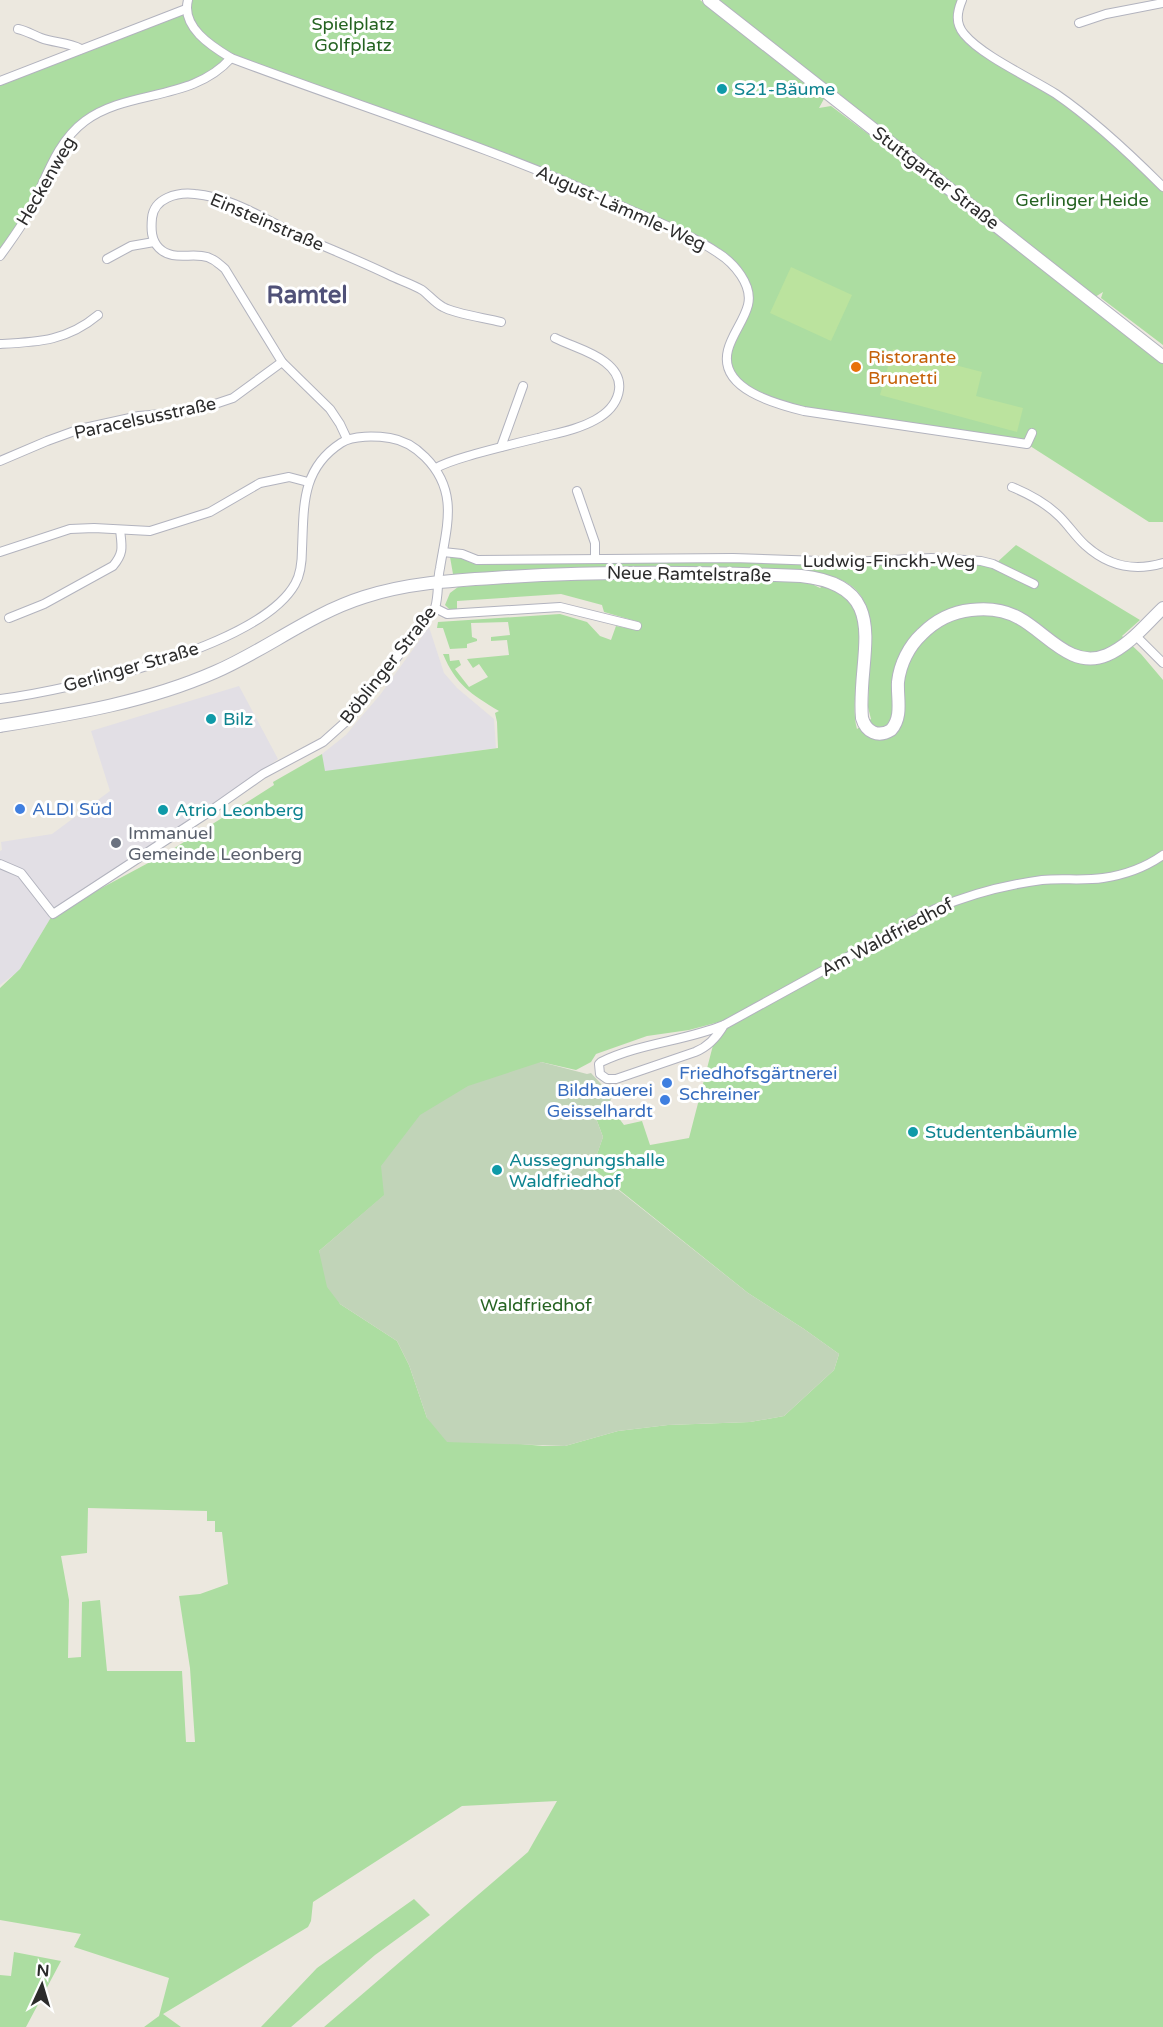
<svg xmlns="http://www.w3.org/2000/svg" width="1163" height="2027" font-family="'Varela Round',sans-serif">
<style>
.industrial{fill:#e2dfe5}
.green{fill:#acdda1;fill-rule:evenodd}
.cemetery{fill:#c1d4b8}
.pitch{fill:#bbe39e}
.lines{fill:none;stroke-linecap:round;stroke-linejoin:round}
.street-casing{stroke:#b2b3be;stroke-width:10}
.secondary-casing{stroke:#b2b3be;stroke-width:14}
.street{stroke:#fff;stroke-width:8}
.secondary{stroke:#fff;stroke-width:12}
.culture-dot{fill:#0f9aa8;stroke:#fff;stroke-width:2}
.food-dot{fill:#e8710a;stroke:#fff;stroke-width:2}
.shop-dot{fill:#3f7fe0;stroke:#fff;stroke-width:2}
.worship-dot{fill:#6b7280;stroke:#fff;stroke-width:2}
.labels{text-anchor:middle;stroke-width:6;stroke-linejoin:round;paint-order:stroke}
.park-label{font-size:18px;fill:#256321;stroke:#fff}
.culture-label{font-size:18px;fill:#0d838f;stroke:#fff;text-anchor:start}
.street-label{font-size:18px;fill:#2c2c2c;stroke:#fff}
.food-label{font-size:18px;fill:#c56008;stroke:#fff;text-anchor:start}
.shop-label{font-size:18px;fill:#366cbe;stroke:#fff;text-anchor:start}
.worship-label{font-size:18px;fill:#5b616d;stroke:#fff;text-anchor:start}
.district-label{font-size:24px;font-weight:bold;fill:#505178;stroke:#fff}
</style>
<rect width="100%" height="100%" fill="#ece8df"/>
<g class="industrial">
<polygon points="429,627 444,673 457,688 494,719 496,748 324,772 322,754 346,735 355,724 380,695"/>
<polygon points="239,686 278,759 171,837 53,914 20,970 0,985 0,851 2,850 1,842 52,834 110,791 91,731"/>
</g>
<g class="green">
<polygon points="193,0 700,0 825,97 819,108 831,106 915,169 1163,362 1163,522 1149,522 1027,444 778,405 738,382 727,354 748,304 741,274 719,253 586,190 231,59 201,80 105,109 71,134 0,256 0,81 185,9"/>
<path d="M 718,0 L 962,0 C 956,23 954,32 974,48 L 1059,96 L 1163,190 L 1163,345 L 1101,298 L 1103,292 L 1095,297 Z"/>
<path d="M 1016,545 L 1140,620 L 1122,636 L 1141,654 L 1163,680 L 1163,2027 L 324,2027 L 528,1852 L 557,1801 L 462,1806 L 313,1902 L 311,1921 L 308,1927 L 163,2014 L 181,2027 L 144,2027 L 159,2016 L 169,1978 L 74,1947 L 81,1934 L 0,1920 L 0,988 L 20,969 L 53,914 L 165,854 L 274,785 L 273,782 L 322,754 L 325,771 L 498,748 L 497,722 L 495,713 L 499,711 C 471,694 456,685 443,654 L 449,654 L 450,661 L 459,660 L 461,665 L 455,669 L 469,687 L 488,677 L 479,664 L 473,668 L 467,659 L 509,655 L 507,640 L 491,641 L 491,637 L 510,635 L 508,622 L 471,623 L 472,637 L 477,639 L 477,641 L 467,644 L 467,648 L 450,649 L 443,628 L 437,628 L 438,622 L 560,614 L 587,622 L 600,636 L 611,640 L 616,626 L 637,630 L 639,622 L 604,612 L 602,605 L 561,594 L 457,601 L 457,609 L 449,609 L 445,605 L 450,593 L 458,587 L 565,579 L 659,576 L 808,582 L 820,588 L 823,585 C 832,590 844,595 851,603 C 874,635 847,693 857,729 L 871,719 L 868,707 L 871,626 C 866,582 837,574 799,571 L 579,569 L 453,574 L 450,557 L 459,556 L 471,561 L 718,560 L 867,566 L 933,561 L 993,566 ZM 719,1022 L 689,1138 L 650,1145 L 642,1121 L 624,1125 L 609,1105 L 594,1113 L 603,1137 L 592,1168 L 748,1293 L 804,1329 L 839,1354 L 834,1370 L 784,1416 L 750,1422 L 668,1425 L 618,1431 L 565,1446 L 543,1446 L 521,1444 L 427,1418 L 409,1365 L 397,1341 L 340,1304 L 319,1251 L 541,1062 L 576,1070 L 591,1062 L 596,1054 L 647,1036 L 689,1030 ZM 88,1508 L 207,1511 L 207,1521 L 215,1521 L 215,1532 L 222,1532 L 228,1584 L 200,1594 L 179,1596 L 190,1668 L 195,1742 L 186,1742 L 182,1671 L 107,1671 L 100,1600 L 82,1602 L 81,1657 L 68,1658 L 69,1600 L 61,1556 L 87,1553 Z"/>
<polygon points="414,1899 430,1915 375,1955 291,2027 261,2027 317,1968"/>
<polygon points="14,1952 61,1961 26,2027 0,2027 0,1975 11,1976"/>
</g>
<polygon class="cemetery" points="541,1062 587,1074 591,1073 612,1096 609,1105 594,1113 603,1137 592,1169 748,1293 804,1329 839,1354 834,1370 784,1416 750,1422 668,1425 618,1431 565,1446 447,1442 427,1418 409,1365 397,1341 340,1304 327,1287 319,1251 384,1195 381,1166 420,1115 468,1086"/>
<g class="pitch">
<polygon points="791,267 852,295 831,341 770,313"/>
<polygon points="893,349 982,372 976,396 1023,408 1017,432 880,395"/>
</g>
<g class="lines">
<defs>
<g id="street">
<path d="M 188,0 C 181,27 211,46 231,58 C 358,106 488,146 612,202 C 645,217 689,233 718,253 C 734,263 753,285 748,305 C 744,321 732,334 728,350 C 718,389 776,404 804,411 L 1027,444 L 1032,433"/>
<path d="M 962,0 C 957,12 955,23 964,34 C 982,56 1031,78 1056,94 C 1094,120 1130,154 1163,187"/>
<polyline points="1079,23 1106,14 1163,3"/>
<path d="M 18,29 C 27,31 33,35 41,38 C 54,43 68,42 81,49"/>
<polyline points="0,81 186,9"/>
<path d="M 0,256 C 9,243 20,229 28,214 C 45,183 55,143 85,121 C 128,89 192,102 231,58"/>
<polyline points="107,259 131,246 154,242"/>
<path d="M 0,344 C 38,342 67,341 98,315"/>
<path d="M 347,439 L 340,424 L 330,409 L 282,362 L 225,269 C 218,263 212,257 202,256 C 187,254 171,260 159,248 C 151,240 151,229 152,218 C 154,198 177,192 195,194 C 231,197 264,219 296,234 C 327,248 358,260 389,275 C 399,280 412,284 422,290 C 429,295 435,303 443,307 C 455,314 486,318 501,322"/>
<polyline points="501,447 523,386"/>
<polyline points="0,461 47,441 80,429 139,416 194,411 233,398 282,362"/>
<path d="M 436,468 C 449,461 462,458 475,454 C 496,448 517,443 538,438 C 557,433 577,430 595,420 C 619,407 630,381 605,362 C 591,351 571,346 555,338"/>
<path d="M 1012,487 C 1029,494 1047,504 1060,517 C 1069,526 1076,537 1085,545 C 1108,566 1133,572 1163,563"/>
<polyline points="577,491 595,543 595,558"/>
<polyline points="0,552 70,529 94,528 150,531 210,512 260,483 289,477 308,482"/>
<polyline points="443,552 462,554 477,560 733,558 850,562 931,558 981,561 993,564 1034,584"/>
<polyline points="435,608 447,614 560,607 637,626"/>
<path d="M 9,618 L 44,604 L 113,566 C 124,553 122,547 120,530"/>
<polyline points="1135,635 1163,663"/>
<path d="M 0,699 C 70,690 260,647 295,584 C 301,574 302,560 302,549 C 304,506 301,469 341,443 C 353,435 376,436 390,438 C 403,440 416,448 425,457 C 459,491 447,525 440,568 C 437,581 439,595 435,608 L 351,717 L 323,742 L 263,774 L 206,814 L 53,914 L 21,873 L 0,864"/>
<path d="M 724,1025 C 717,1037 708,1047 695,1052 L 616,1079 L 607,1079 L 600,1074 L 599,1064 L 601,1062 C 640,1043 685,1041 724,1025 L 935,909 C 970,894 1005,885 1042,880 C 1062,878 1083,881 1103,878 C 1124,875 1146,867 1163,855"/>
</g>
<g id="secondary">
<polyline points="709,0 1163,357"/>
<path d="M 0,726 C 73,714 147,702 215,672 C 266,650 310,614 364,597 C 410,582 459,580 507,577 C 605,571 703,572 801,576 C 896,586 856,655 862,718 C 866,732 878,738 891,730 C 903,717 897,698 898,682 C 900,664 909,646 922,634 C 935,621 952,612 971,610 C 987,608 1005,610 1019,618 C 1047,633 1071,670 1107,655 C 1130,645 1146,624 1163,608"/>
</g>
</defs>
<use href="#street" class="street-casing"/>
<use href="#secondary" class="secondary-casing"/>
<use href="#street" class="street"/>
<use href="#secondary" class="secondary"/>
</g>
<g class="culture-dot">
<circle cx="722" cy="89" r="6"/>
<circle cx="211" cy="719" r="6"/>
<circle cx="163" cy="810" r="6"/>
<circle cx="913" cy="1132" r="6"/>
<circle cx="497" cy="1170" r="6"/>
</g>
<circle class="food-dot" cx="856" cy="367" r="6"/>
<g class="shop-dot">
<circle cx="20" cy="809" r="6"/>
<circle cx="667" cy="1083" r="6"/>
<circle cx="665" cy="1100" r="6"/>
</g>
<circle class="worship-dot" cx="116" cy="843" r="6"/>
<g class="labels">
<g class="park-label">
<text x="353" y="30">Spielplatz<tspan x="353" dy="21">Golfplatz</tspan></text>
<text x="1082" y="206">Gerlinger Heide</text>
<text x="536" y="1311">Waldfriedhof</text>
</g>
<g class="culture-label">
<text x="734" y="95">S21-Bäume</text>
<text x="223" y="725">Bilz</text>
<text x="175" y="816">Atrio Leonberg</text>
<text x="925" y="1138">Studentenbäumle</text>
<text x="509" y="1166">Aussegnungshalle<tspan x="509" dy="21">Waldfriedhof</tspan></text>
</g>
<g class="street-label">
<text transform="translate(936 178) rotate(38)" y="6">Stuttgarter Straße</text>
<text transform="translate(46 181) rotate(-60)" y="6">Heckenweg</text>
<text transform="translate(621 208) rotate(24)" y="6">August-Lämmle-Weg</text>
<text transform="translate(267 222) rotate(23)" y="6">Einsteinstraße</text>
<text transform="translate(145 418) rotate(-12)" y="6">Paracelsusstraße</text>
<text x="889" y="567">Ludwig-Finckh-Weg</text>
<text transform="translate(689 574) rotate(1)" y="6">Neue Ramtelstraße</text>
<text transform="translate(388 665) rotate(-52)" y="6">Böblinger Straße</text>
<text transform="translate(131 667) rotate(-16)" y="6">Gerlinger Straße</text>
<text transform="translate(887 937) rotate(-28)" y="6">Am Waldfriedhof</text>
</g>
<g class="food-label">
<text x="868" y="363">Ristorante<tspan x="868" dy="21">Brunetti</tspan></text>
</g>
<g class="shop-label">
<text x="32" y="815">ALDI Süd</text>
<text x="679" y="1079">Friedhofsgärtnerei<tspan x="679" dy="21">Schreiner</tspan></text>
<text x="653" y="1096" text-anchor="end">Bildhauerei<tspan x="653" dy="21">Geisselhardt</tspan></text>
</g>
<g class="worship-label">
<text x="128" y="839">Immanuel<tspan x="128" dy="21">Gemeinde Leonberg</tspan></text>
</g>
<g class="district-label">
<text x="307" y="303">Ramtel</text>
</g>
</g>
<g transform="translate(42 1985) rotate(4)" stroke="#ffffff" stroke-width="4.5" paint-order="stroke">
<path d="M0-4.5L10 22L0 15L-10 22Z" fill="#2c2c2c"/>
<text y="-9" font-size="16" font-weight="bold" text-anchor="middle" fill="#2c2c2c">N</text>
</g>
</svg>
